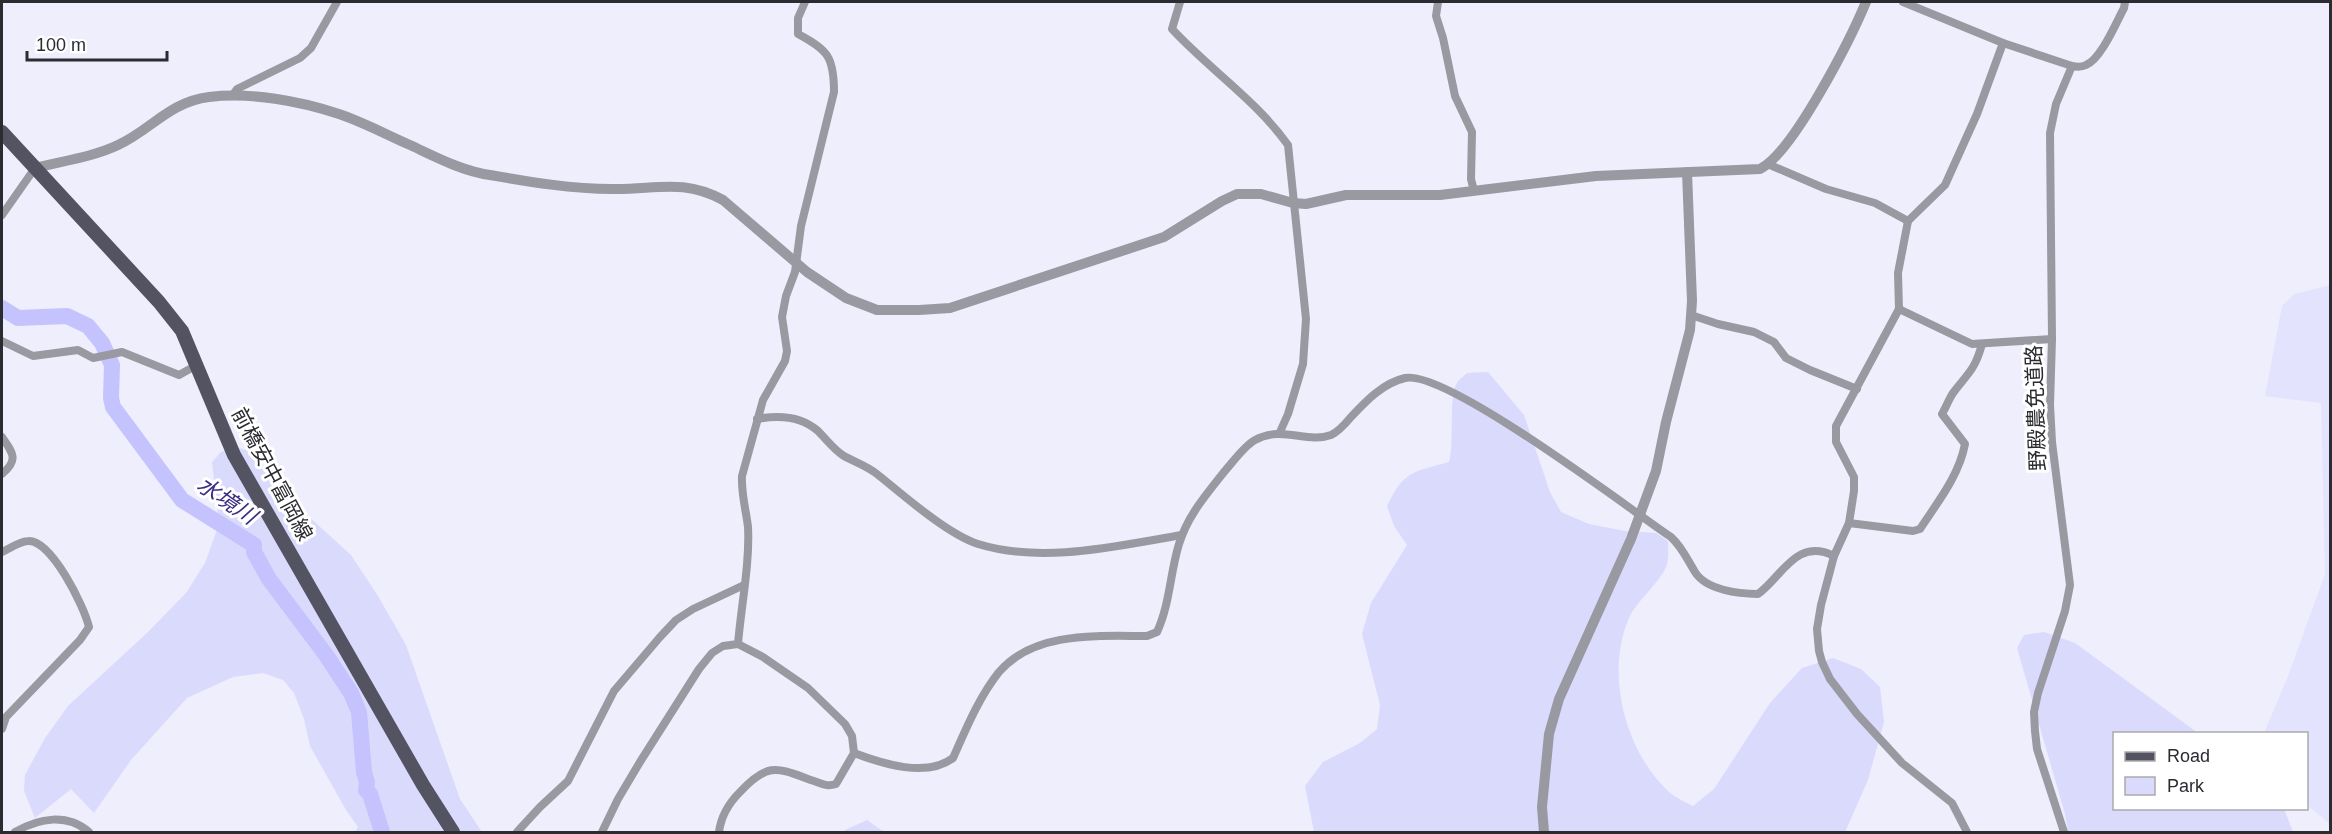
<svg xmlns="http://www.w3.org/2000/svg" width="2332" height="834" font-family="Helvetica,'Noto Sans JP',sans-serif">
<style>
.built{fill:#e3e3fe}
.green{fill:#dadafd}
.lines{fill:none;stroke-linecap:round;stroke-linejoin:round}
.river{stroke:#c4c3fe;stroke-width:16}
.minor{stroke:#9999a1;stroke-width:8}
.tertiary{stroke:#9999a1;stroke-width:10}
.primary{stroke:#535361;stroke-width:14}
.labels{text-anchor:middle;stroke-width:6;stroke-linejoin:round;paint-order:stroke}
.street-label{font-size:21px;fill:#2b2b32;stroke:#fff}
.water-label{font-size:22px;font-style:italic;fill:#3b2e80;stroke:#fff}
</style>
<rect width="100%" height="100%" fill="#eeeefd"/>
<polygon class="built" points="2330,285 2330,824 2307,805 2306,734 2264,733 2288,676 2325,574 2321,403 2265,396 2282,306 2294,294"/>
<g class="green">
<path d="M 1488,372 L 1524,415 L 1550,492 L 1561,512 L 1589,524 L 1625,531 L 1656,533 L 1668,541 C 1668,548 1669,557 1667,564 C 1663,579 1638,600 1630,616 C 1604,671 1625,752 1669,792 C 1676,798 1685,802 1693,806 L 1714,789 L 1770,703 L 1802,668 L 1833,658 L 1861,669 L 1880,687 L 1884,722 L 1868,780 L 1845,832 L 1314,832 L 1305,786 L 1323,762 L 1360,743 L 1377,729 L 1380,705 L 1362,634 L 1371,603 L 1407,545 L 1394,526 L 1387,506 C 1404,470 1414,472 1449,462 C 1455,442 1448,396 1457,383 C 1459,379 1464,376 1467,373 Z"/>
<polygon points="235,447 256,453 274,485 351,555 378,596 406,645 460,799 482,832 355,832 358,827 346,810 310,746 304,719 294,693 283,680 263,673 233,677 187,698 131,760 94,813 71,789 35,818 24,791 25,775 45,738 68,706 148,632 186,593 205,563 219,524 212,462 221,452"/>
<polygon points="2044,632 2075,643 2198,733 2114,734 2114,808 2284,809 2293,832 2068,832 2065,814 2017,648 2024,635"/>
<polygon points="867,820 884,832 844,832 845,830"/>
</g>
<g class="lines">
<polyline class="river" points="2,308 18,318 67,316 88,326 102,343 112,365 111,398 113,407 182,500 254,545 254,552 269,579 326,655 351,693 359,712 364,772 367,782 366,790 370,794 382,832"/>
<g class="minor">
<path d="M 1180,2 L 1172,29 C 1209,69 1256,100 1288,145 L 1306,319 L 1303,364 L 1288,414 L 1280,432"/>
<polyline points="1438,2 1436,16 1443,38 1455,96 1472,132 1471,179 1474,191"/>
<path d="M 1903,2 L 2003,43 L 2072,66 C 2077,67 2082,67 2086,65 C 2101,59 2116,23 2124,8 L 2125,2"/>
<polyline points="232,96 237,89 300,58 311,48 337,2"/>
<polyline points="1770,165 1826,189 1875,203 1908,221"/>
<polyline points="2,215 35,168"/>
<polyline points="1899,309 1972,344 2052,339"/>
<polyline points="1691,315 1718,324 1754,332 1774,342 1786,358 1810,370 1857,389"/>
<polyline points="2,341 33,356 78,350 93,358 122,352 179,375 197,365"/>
<path d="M 757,419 C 778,415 801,416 818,431 C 827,440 834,450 844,456 C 855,462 867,466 877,474 C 902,494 947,534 978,544 C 1043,564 1116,546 1182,535"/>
<path d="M 2,437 C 13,453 19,460 2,474"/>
<path d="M 1849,523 L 1913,531 L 1920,529 C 1937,503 1959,476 1965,444 L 1942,414 C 1946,407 1949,399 1953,393 C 1968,373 1975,370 1982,344"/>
<path d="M 2,552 C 9,549 20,541 28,541 C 51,539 84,606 89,627 L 80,640 L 6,717 L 2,729"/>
<path d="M 738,644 C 741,607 750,563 748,527 C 746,510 741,493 742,476 L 763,400 L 785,361 L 787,351 L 782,317 L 786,296 L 795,272 L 801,226 L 834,92 C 834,57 828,50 798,34 L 798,18 L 805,2"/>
<path d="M 854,753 C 883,764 927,778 953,758 C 966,729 979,697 999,672 C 1034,631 1098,636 1147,636 L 1157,632 C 1170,604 1170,573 1179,544 C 1188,515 1206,495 1224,472 C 1233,462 1244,446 1255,440 C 1282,425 1307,444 1331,435 C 1338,432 1346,423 1351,417 C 1366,401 1383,383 1405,378 C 1446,369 1628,508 1671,537 C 1682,547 1687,559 1695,572 C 1706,590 1739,594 1758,594 C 1782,577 1796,537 1834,556"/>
<path d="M 15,832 C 39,818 67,813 89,832"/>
<polyline points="517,832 540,807 568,781 614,691 660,637 676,620 693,609 744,585"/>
<path d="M 602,832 L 618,799 L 640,762 L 699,669 L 712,653 L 723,646 L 738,644 L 763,657 L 808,688 L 845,724 L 852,736 L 854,753 L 836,784 C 827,787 823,784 814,781 C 777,768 769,761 740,792 C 728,804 721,816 719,832"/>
<polyline points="1967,832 1952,803 1902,763 1857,714 1830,679 1822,662 1819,651 1817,629 1821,605 1834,556 1849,523 1854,491 1854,477 1836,442 1836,426 1899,309 1898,273 1908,221 1945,185 1977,114 2003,43"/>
<polyline points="2064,832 2037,749 2035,731 2034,712 2038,693 2065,611 2070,585 2052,442 2050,405 2052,339 2050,133 2056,104 2072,66"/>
</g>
<g class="tertiary">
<path d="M 35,168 C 62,161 93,157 118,145 C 151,130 169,102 209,97 C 251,92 300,101 339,114 C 363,122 387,135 410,145 C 436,157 462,171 490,175 C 530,182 572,189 612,189 C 655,190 682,178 723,200 L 807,272 L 846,298 L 877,310 L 919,310 L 950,308 L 1164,237 L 1222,201 L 1237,194 L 1261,194 L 1293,203 L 1306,204 L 1346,195 L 1440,195 L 1596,176 L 1760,169 C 1793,153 1851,38 1866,2"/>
<polyline points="1544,832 1542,807 1549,734 1559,699 1631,539 1656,471 1666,422 1690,330 1692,301 1687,172"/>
</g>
<polyline class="primary" points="2,132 159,302 182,331 234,455 423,785 453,832"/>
</g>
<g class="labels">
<g class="street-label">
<text transform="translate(2036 408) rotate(-92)" y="7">野殿農免道路</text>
<text transform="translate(272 474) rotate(62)" y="7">前橋安中富岡線</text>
</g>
<g class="water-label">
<text transform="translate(227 500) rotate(34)" y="8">水境川</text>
</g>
</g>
<rect width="2332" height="834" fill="none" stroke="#2b2b32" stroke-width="6"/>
<rect x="2113" y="732" width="195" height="78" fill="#ffffff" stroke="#aaaaad" stroke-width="1.5"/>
<rect x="2125" y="752" width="30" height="9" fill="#535361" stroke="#aaaaad" stroke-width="1.5"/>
<text x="2167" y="762" font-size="18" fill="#2b2b32">Road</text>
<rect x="2125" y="777" width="30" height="18" fill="#dadafd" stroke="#aaaaad" stroke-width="1.5"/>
<text x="2167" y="792" font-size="18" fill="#2b2b32">Park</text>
<path d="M27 51v9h140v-9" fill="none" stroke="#2b2b32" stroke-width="3"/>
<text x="36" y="51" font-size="18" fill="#2b2b32" stroke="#ffffff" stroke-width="4.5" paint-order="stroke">100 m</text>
</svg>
